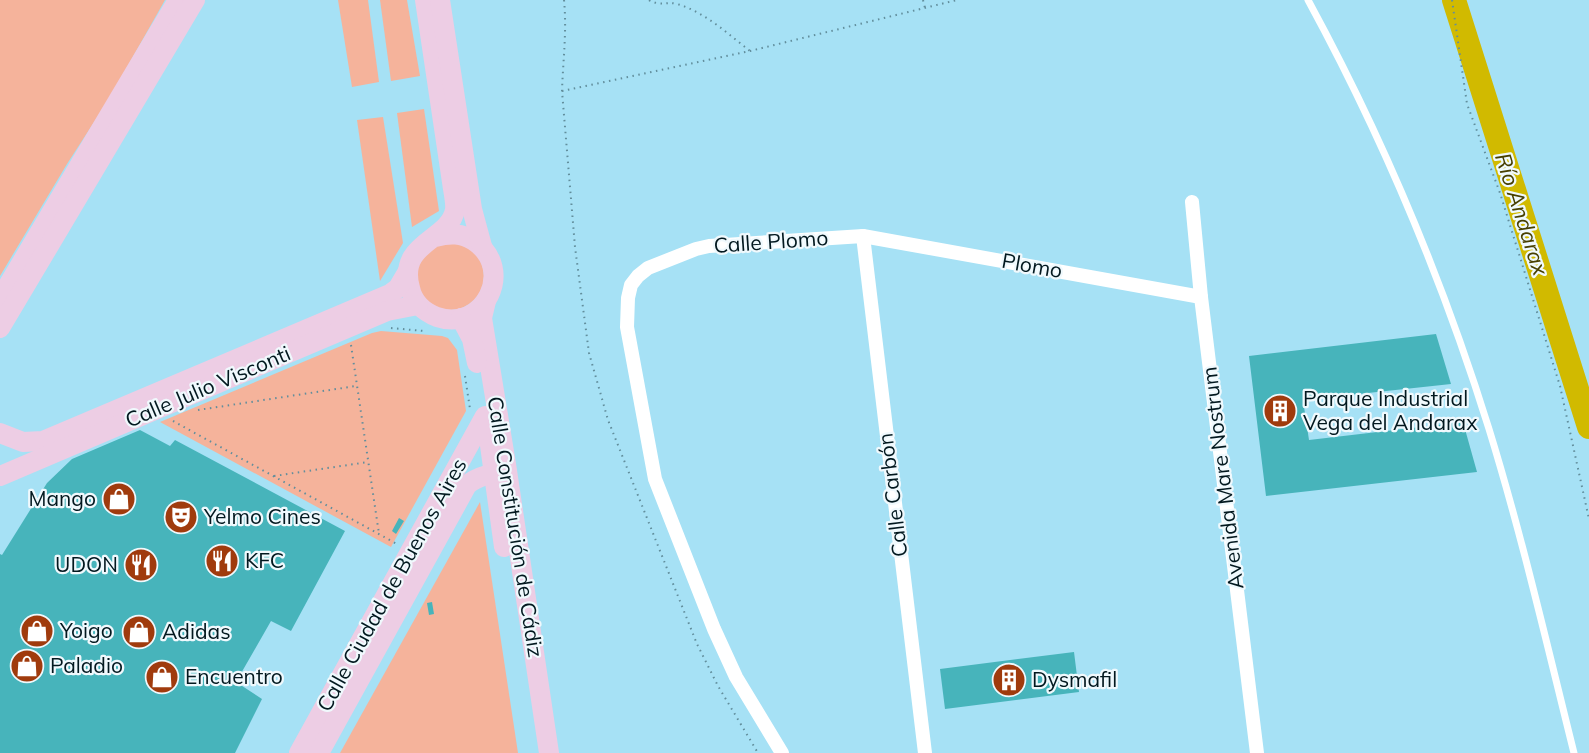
<svg xmlns="http://www.w3.org/2000/svg" width="1589" height="753" font-family="Mulish,sans-serif">
<style>
.green{fill:#f5b39b}
.lines{fill:none;stroke-linecap:round;stroke-linejoin:round}
.river{stroke:#d1ba00;stroke-width:24}
.building{fill:#47b4bb}
.path{stroke:#628e9c;stroke-width:2;stroke-dasharray:1.5 4.5;stroke-linecap:butt}
.lane{stroke:#fff;stroke-width:7}
.street{stroke:#fff;stroke-width:14}
.secondary{stroke:#edcde4;stroke-width:20}
.labels{text-anchor:middle;stroke-width:4.5;stroke-linejoin:round;paint-order:stroke}
.street-label{font-size:21px;fill:#02181f;stroke:#f0f9fd}
.poi-label{font-size:21px;fill:#02181f;stroke:#f0f9fd;text-anchor:start}
.water-label{font-size:22px;font-style:italic;fill:#484000;stroke:#f0f9fd}
</style>
<rect width="100%" height="100%" fill="#a6e1f5"/>
<g class="green">
<polygon points="0,0 165,0 109,99 67,164 0,276"/>
<polygon points="338,0 368,0 379,82 352,87"/>
<polygon points="380,0 407,0 420,76 391,81"/>
<polygon points="424,109 439,211 412,227 397,113"/>
<polygon points="383,117 403,243 380,281 357,120"/>
<circle cx="450" cy="276" r="34"/>
<polygon points="381,331 442,336 448,338 457,350 466,411 391,547 160,422 372,333"/>
<polygon points="480,502 518,753 340,753"/>
</g>
<g class="lines">
<polyline class="river" points="1454,0 1589,427"/>
</g>
<g class="building">
<polygon points="1436,334 1451,384 1303,400 1309,440 1463,422 1477,472 1266,496 1249,356"/>
<polygon points="140,430 170,446 175,440 345,531 291,631 271,621 236,682 262,699 235,753 0,753 0,554 2,555 47,483 72,459"/>
<polygon points="399,518 404,521 396,534 392,531"/>
<polygon points="432,602 434,614 429,615 427,603"/>
<polygon points="1074,652 1079,692 945,709 940,669"/>
</g>
<g class="lines">
<g class="path">
<path d="M 564,0 C 567,31 563,60 562,91 L 575,247 L 589,353 L 608,420 L 697,644 L 718,686 L 758,753"/>
<path d="M 649,0 C 662,7 666,1 677,4 C 705,12 728,34 750,51"/>
<polyline points="923,0 925,8"/>
<polyline points="1452,0 1467,104 1500,193 1560,386 1589,519"/>
<polyline points="562,91 750,51 957,0"/>
<polyline points="391,328 424,331"/>
<polyline points="351,345 379,534"/>
<polyline points="465,376 470,409"/>
<polyline points="198,410 356,386"/>
<polyline points="173,421 397,544"/>
<polyline points="274,476 368,462"/>
</g>
<path class="lane" d="M 1308,0 C 1382,136 1443,281 1489,429 C 1522,536 1547,645 1574,753"/>
<g class="street">
<polyline points="1192,202 1201,297 1257,753"/>
<polyline points="863,236 925,753"/>
<polyline points="782,753 736,677 714,629 655,479 627,327 628,298 631,285 638,276 648,268 696,249 709,246 863,236 1201,297"/>
</g>
<g class="secondary">
<path d="M 425,0 L 452,182 C 453,191 456,202 455,210 C 449,241 397,242 410,288 C 413,302 424,312 437,317 C 484,333 516,269 474,241 C 462,233 450,233 435,237"/>
<polyline points="440,0 472,209 482,246"/>
<polyline points="0,299 178,0"/>
<polyline points="486,301 482,318 506,464 549,753"/>
<polyline points="461,318 472,339 477,363"/>
<polyline points="0,328 195,0"/>
<polyline points="488,431 504,547"/>
<polyline points="0,433 23,442 43,441 390,294 398,288 408,271"/>
<polyline points="0,476 387,311 418,305"/>
<polyline points="299,753 485,416"/>
<path d="M 319,753 L 467,485 C 481,473 488,478 501,468"/>
</g>
</g>
<defs>
<symbol id="building-disc" viewBox="-11 -11 22 22"><circle r="9.5" fill="#a03b0d" stroke="#f0f9fd"/><path d="M-4-6H4V6H1V3H-1V6H-4ZM-2.5-4.3h1.7v1.8h-1.7ZM.8-4.3h1.7v1.8H.8ZM-2.5-1h1.7V.8h-1.7ZM.8-1h1.7V.8H.8Z" fill="#fff"/></symbol>
<symbol id="shop-disc" viewBox="-11 -11 22 22"><circle r="9.5" fill="#a03b0d" stroke="#f0f9fd"/><path d="M-5-2.5h2.3a2.7 3.5 0 0 1 5.4 0H5L5.5 6h-11ZM-1.5-2.5h3a1.5 2.3 0 0 0-3 0Z" fill="#fff"/></symbol>
<symbol id="theatre-disc" viewBox="-11 -11 22 22"><circle r="9.5" fill="#a03b0d" stroke="#f0f9fd"/><path d="M-5-5.5Q0-4 5-5.5V0Q5 5 0 6Q-5 5-5 0ZM-3.3-2.5H-1v1.5H-3.3ZM1-2.5H3.3v1.5H1ZM-2.8 1Q0 5.5 2.8 1Z" fill="#fff"/></symbol>
<symbol id="restaurant-disc" viewBox="-11 -11 22 22"><circle r="9.5" fill="#a03b0d" stroke="#f0f9fd"/><path d="M-5-6h1v4h1v-4h1v4h1v-4h1v5L-1.5 .5V6h-2V.5L-5-1ZM5-6V6H3V1.5H1.5Q1.5-4 5-6Z" fill="#fff"/></symbol>
</defs>
<g fill-rule="evenodd">
<use href="#building-disc" x="1261" y="392" width="38" height="38"/>
<use href="#shop-disc" x="100" y="480" width="38" height="38"/>
<use href="#theatre-disc" x="162" y="498" width="38" height="38"/>
<use href="#restaurant-disc" x="203" y="542" width="38" height="38"/>
<use href="#restaurant-disc" x="122" y="546" width="38" height="38"/>
<use href="#shop-disc" x="18" y="612" width="38" height="38"/>
<use href="#shop-disc" x="120" y="613" width="38" height="38"/>
<use href="#shop-disc" x="8" y="647" width="38" height="38"/>
<use href="#shop-disc" x="143" y="658" width="38" height="38"/>
<use href="#building-disc" x="990" y="661" width="38" height="38"/>
</g>
<g class="labels">
<g class="street-label">
<text transform="translate(771 242) rotate(-4)" y="7">Calle Plomo</text>
<text transform="translate(1032 266) rotate(10)" y="7">Plomo</text>
<text transform="translate(208 387) rotate(-23)" y="7">Calle Julio Visconti</text>
<text transform="translate(1223 478) rotate(-97)" y="7">Avenida Mare Nostrum</text>
<text transform="translate(893 495) rotate(-97)" y="7">Calle Carbón</text>
<text transform="translate(515 527) rotate(81)" y="7">Calle Constitución de Cádiz</text>
<text transform="translate(392 585) rotate(-61)" y="7">Calle Ciudad de Buenos Aires</text>
</g>
<g class="poi-label">
<text x="1303" y="406">Parque Industrial<tspan x="1303" dy="24">Vega del Andarax</tspan></text>
<text x="96" y="506" text-anchor="end">Mango</text>
<text x="204" y="524">Yelmo Cines</text>
<text x="245" y="568">KFC</text>
<text x="118" y="572" text-anchor="end">UDON</text>
<text x="60" y="638">Yoigo</text>
<text x="162" y="639">Adidas</text>
<text x="50" y="673">Paladio</text>
<text x="185" y="684">Encuentro</text>
<text x="1032" y="687">Dysmafil</text>
</g>
<g class="water-label">
<text transform="translate(1522 214) rotate(72)" y="8">Río Andarax</text>
</g>
</g>
</svg>
